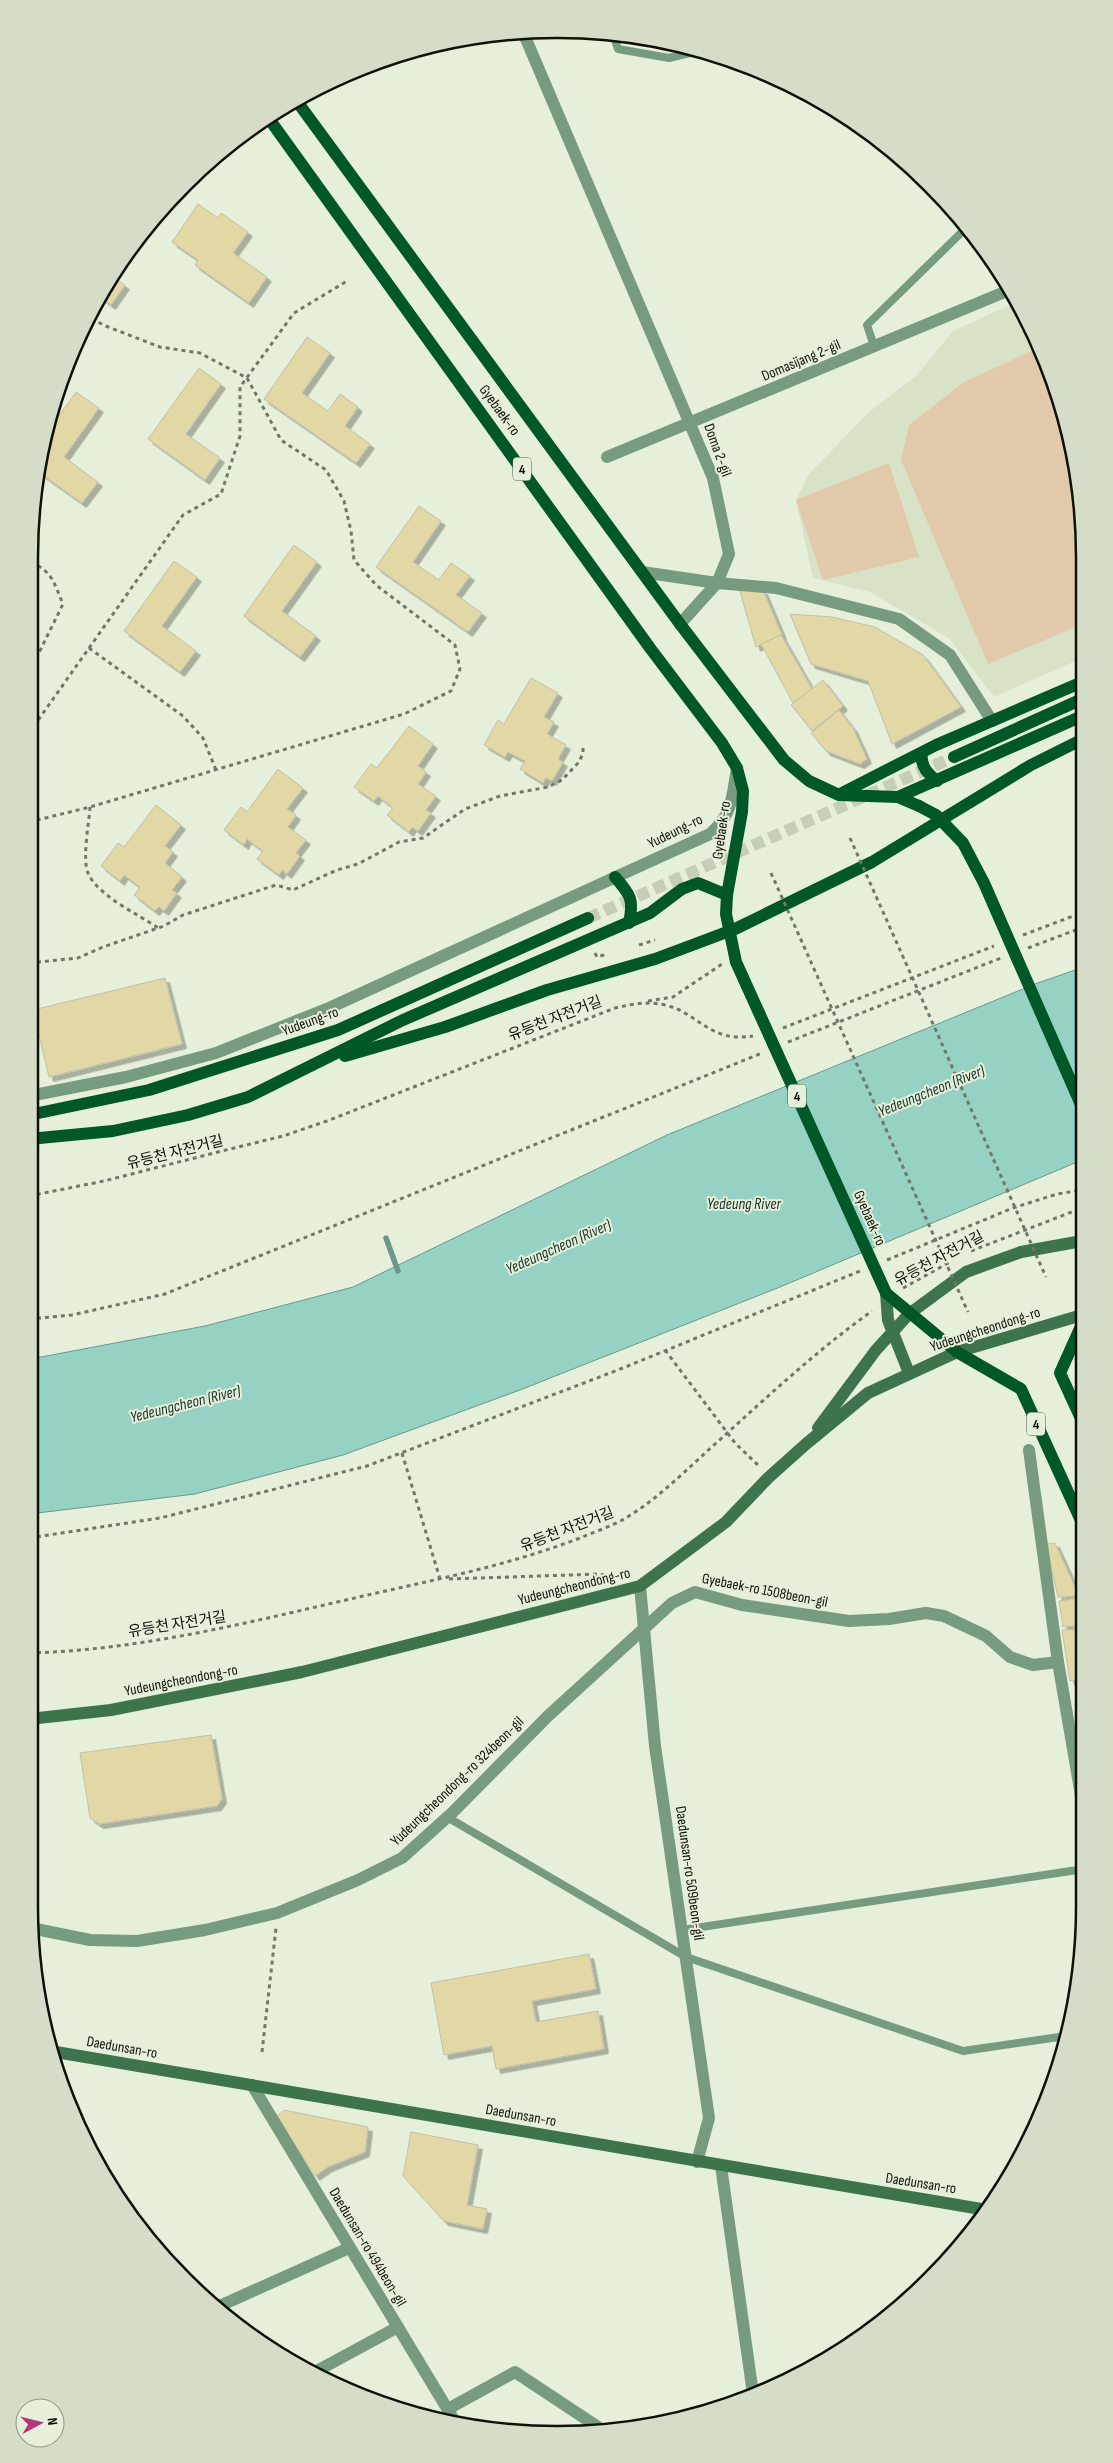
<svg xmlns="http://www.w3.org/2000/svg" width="1113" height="2463" font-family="'Sofia Sans Condensed','Noto Sans KR',sans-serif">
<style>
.built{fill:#d7e2c6}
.green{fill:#e2c9ab}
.water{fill:#95d2c4;stroke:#6c988c}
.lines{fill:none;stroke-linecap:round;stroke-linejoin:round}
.stream{stroke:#6c988c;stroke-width:5.5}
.building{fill:#e2d8a6;stroke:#c3bfa9;filter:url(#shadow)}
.primary-tunnel{stroke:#c6ceba;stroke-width:12;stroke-dasharray:12 6;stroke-linecap:butt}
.path{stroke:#717769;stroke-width:3;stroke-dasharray:4 4;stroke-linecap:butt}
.lane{stroke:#779b7f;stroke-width:8}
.street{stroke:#779b7f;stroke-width:12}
.secondary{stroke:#3d744c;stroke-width:12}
.primary{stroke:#005728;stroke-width:12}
.path-bridge{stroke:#717769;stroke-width:3;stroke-dasharray:4 4;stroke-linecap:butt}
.secondary-bridge{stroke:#3d744c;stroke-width:12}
.primary-bridge{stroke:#005728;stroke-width:12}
.labels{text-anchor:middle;stroke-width:4;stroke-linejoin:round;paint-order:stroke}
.shield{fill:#e6efd9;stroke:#4f5448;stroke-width:1}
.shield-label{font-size:14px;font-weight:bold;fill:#0e110a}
.street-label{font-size:15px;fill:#0e110a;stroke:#e6efd9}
.water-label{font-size:16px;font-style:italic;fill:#14322c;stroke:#e6efd9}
.rim{fill:none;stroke:#0e110a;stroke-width:2.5}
</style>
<defs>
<filter id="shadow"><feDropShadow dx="4.5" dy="4.5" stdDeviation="0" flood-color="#0004"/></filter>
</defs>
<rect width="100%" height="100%" fill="#e6efd9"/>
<polygon class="built" points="1014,303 1044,354 1080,487 1080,659 994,697 950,639 870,592 813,578 796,500 809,474 868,413 916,376 953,331"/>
<g class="green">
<polygon points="1040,347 1044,354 1080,487 1080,625 988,664 901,460 909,425 964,382"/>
<polygon points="889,463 919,557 823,580 796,500"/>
</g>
<polygon class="water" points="1081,968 1082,1160 780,1287 520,1390 343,1455 195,1494 29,1514 29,1357 41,1357 205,1326 353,1287 667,1135 1035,984"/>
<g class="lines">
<polyline class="stream" points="386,1238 398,1271"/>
</g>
<g class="building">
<polygon points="198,204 218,218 221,213 248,232 233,253 267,277 249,303 195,265 198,260 172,242"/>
<polygon points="111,276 125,285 111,305 100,297"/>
<polygon points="307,337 330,353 302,393 328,411 340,394 358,407 345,426 370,444 356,463 264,399"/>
<polygon points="199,368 221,384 186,434 220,458 205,480 148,439"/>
<polygon points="76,392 99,408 64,457 98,482 82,503 37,471 44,437"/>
<polygon points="419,506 441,521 413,562 439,580 451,563 470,576 456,595 482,613 468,632 376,567"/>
<polygon points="294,545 317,562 282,611 316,636 300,657 244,616"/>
<polygon points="174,561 197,577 162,626 196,651 180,672 124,631"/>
<polygon points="739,588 763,590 782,635 756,647"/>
<polygon points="790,614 832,617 875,627 923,655 961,707 892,744 868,681 811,664"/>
<polygon points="781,635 812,689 793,703 761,644"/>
<polygon points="531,678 558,693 544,717 554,722 547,734 566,745 558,759 563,762 552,781 546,778 543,783 520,769 525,761 508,752 505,757 484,745 498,720 504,724"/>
<polygon points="823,680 843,706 812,731 791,705"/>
<polygon points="839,710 853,728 867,759 860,764 826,751 811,733"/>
<polygon points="409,726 433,744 418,766 426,772 418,784 436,796 426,810 431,813 418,831 412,827 409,832 387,815 393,808 378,796 374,801 354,787 371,764 377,768"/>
<polygon points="278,769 303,788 287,809 296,815 288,827 306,840 296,853 300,856 287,874 282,870 279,875 257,859 263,851 247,839 244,845 224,830 241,807 247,812"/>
<polygon points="156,805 181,825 165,846 173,852 165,863 182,877 172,890 177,893 164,911 159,907 155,911 134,895 140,887 124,875 120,881 101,866 118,843 124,847"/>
<polygon points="165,978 182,1044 49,1077 33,1010"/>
<polygon points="1055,1543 1079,1596 1058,1597 1046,1544"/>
<polygon points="1081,1598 1083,1603 1083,1625 1063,1627 1059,1601"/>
<polygon points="1083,1629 1084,1678 1070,1681 1062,1630"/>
<polygon points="211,1735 222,1799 217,1806 99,1824 90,1818 80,1753"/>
<polygon points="589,1954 596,1989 532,2001 536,2022 598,2011 604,2049 496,2069 492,2046 444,2055 431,1983"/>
<polygon points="284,2110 368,2127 365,2152 328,2167 315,2176 277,2116"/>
<polygon points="411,2132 478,2145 467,2205 487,2209 483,2229 444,2221 403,2176"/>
</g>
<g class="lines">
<polyline class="primary-tunnel" points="588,918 954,757"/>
<g class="path">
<polyline points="89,648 183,716 203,738 216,770"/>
<path d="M 29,673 L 63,604 C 53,581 53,572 29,561"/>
<polyline points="29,733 183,515 221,494 240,436 240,387 294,313 347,281"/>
<path d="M 90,807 C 89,823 82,859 88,873 C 98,896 138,914 158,928"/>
<polyline points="29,822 90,807 404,714 451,691 460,669 455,645 376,585 354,560 351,531 344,501 326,470 281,440 247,378 200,353 160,347 103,325 89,316"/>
<polyline points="1023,935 1081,913"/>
<polyline points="639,945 655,940"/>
<polyline points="1028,948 1081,928"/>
<polyline points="595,953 597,957 607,954"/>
<polyline points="29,963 78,958 103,947 164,926 183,915 276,885 293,890 337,870 358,864 399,842 423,838 465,809 500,796 548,787 562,780 579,762 583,753 583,746"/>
<polyline points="648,1001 673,997 722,964"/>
<polyline points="783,1028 994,946"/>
<polyline points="788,1042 1001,958"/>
<path d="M 29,1196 L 104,1181 L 222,1151 L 283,1136 L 327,1121 L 615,1008 C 632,1004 648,1001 665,1005 C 699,1013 709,1043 753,1036"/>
<polyline points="971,1251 1082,1208"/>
<polyline points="887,1260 1013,1208 1057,1194 1082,1190"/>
<polyline points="903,1288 950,1262"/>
<polyline points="29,1319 72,1315 165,1294 762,1053"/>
<polyline points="665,1350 735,1443 759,1466"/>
<polyline points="402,1453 440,1579"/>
<polyline points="29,1538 160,1518 367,1466 623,1368 860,1271"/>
<polyline points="449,1579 600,1574 610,1577"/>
<path d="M 29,1653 C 148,1650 265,1618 381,1592 C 448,1577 515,1563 580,1538 C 594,1532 610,1527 624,1519 C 657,1500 686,1470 714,1445 C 766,1398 816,1351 872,1311"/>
<polyline points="262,2052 276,1928"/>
</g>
<g class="lane">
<polyline points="613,34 618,49 669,58 698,51"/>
<polyline points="874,346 867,325 967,227"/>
<polyline points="447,1817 686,1957 963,2051 1066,2036"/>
<polyline points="682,1930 1084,1869"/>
</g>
<g class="street">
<polyline points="523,32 713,478 729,554 717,583 680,624"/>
<polyline points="607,457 1007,291"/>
<polyline points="642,572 717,583 776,588 899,619 950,655 992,721"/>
<path d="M 29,1096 L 126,1077 L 216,1053 L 329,1008 L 710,834 C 733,814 732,797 737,768"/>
<polyline points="1029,1450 1058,1662 1084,1813"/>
<polyline points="640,1586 655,1746 709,2118 697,2162"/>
<polyline points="31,1928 90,1940 137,1941 205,1930 277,1913 358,1880 402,1858 452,1813 548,1716 672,1603 695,1592 742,1605 849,1621 889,1619 926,1613 944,1616 986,1636 1010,1657 1033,1665 1058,1662"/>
<polyline points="252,2085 457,2425"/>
<polyline points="721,2166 753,2394"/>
<polyline points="215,2308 349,2248"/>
<polyline points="313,2373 398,2327"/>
<polyline points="448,2409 515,2372 604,2431"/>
</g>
<g class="secondary">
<polyline points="818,1428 876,1350 909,1314 966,1272 1021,1252 1082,1241"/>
<polyline points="29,1719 111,1710 302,1672 640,1586 726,1522 768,1478 806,1444 868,1393 957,1352 1082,1315"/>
<polyline points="50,2051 987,2210"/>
</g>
<g class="primary">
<polyline points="296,100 680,624 784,760 809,781 839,795 898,797 919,806"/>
<path d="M 922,753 C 920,766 928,774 937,781"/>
<polyline points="954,757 1080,700"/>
<polyline points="842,793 936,745 1080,683"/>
<polyline points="898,797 1080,717"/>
<path d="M 615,877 C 631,895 634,900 629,923"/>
<polyline points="345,1056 445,1027 547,990 655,959 735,929 872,862 1031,765 1081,740"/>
<polyline points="29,1115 149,1090 338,1030 588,918"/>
<polyline points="29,1139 113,1131 188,1115 248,1097 403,1020 650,913 682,889 698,883 727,895 742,812 743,791 737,768 722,743 650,648 267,116"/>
<polyline points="1082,1324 1060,1373 1083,1423"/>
<polyline points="957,1352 1021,1389 1083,1525"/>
</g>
<g class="path-bridge">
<polyline points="850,838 1046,1277"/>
<polyline points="771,873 968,1312"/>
</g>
<polyline class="secondary-bridge" points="886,1293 888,1320 909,1373"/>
<g class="primary-bridge">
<polyline points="919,806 936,815 963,843 984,883 1082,1107"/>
<polyline points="727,895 726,914 736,962 886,1293 957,1352"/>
</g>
</g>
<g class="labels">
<g class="shield">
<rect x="513" y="457.5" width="18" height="23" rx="4"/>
<rect x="788" y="1084.5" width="18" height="23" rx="4"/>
<rect x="1027" y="1412.5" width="18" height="23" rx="4"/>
</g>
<g class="shield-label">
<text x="522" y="474">4</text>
<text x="797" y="1101">4</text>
<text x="1036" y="1429">4</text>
</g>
<g class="street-label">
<text transform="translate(801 360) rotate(-23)" y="5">Domasijang 2-gil</text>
<text transform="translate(500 410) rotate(54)" y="5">Gyebaek-ro</text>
<text transform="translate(718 450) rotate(70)" y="5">Doma 2-gil</text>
<text transform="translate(721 830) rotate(-82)" y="5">Gyebaek-ro</text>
<text transform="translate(675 831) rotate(-26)" y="5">Yudeung-ro</text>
<text transform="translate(555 1018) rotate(-21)" y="5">유등천 자전거길</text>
<text transform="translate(310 1021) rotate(-20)" y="5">Yudeung-ro</text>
<text transform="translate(175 1152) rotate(-14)" y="5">유등천 자전거길</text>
<text transform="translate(870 1218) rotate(66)" y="5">Gyebaek-ro</text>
<text transform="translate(939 1258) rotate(-28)" y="5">유등천 자전거길</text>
<text transform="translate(985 1329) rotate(-18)" y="5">Yudeungcheondong-ro</text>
<text transform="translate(567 1529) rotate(-21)" y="5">유등천 자전거길</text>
<text transform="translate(574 1586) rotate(-14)" y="5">Yudeungcheondong-ro</text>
<text transform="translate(765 1590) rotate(11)" y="5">Gyebaek-ro 1508beon-gil</text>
<text transform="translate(177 1624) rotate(-9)" y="5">유등천 자전거길</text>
<text transform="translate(181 1680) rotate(-11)" y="5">Yudeungcheondong-ro</text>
<text transform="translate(457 1781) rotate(-44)" y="5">Yudeungcheondong-ro 324beon-gil</text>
<text transform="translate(690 1873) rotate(82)" y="5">Daedunsan-ro 509beon-gil</text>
<text transform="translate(122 2047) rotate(10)" y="5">Daedunsan-ro</text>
<text transform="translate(521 2115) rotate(10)" y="5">Daedunsan-ro</text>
<text transform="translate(921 2183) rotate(9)" y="5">Daedunsan-ro</text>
<text transform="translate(368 2247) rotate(59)" y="5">Daedunsan-ro 494beon-gil</text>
</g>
<g class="water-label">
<text transform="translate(931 1090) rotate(-22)" y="6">Yedeungcheon (River)</text>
<text x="744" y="1209">Yedeung River</text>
<text transform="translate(558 1246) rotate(-24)" y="6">Yedeungcheon (River)</text>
<text transform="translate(185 1403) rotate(-14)" y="6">Yedeungcheon (River)</text>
</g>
</g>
<path d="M0 0H1113V2463H0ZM557 38H557A519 519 0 0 1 1076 557V1907A519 519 0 0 1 557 2426H557A519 519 0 0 1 38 1907V557A519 519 0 0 1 557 38Z" fill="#d5ddc8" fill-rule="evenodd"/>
<path class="rim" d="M557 38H557A519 519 0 0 1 1076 557V1907A519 519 0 0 1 557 2426H557A519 519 0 0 1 38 1907V557A519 519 0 0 1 557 38Z"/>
<g transform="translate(40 2423) rotate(83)"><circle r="24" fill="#e6efd9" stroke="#909686"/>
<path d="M0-4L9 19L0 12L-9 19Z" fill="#b9367d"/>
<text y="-8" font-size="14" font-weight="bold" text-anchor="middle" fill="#0e110a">N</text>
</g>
</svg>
